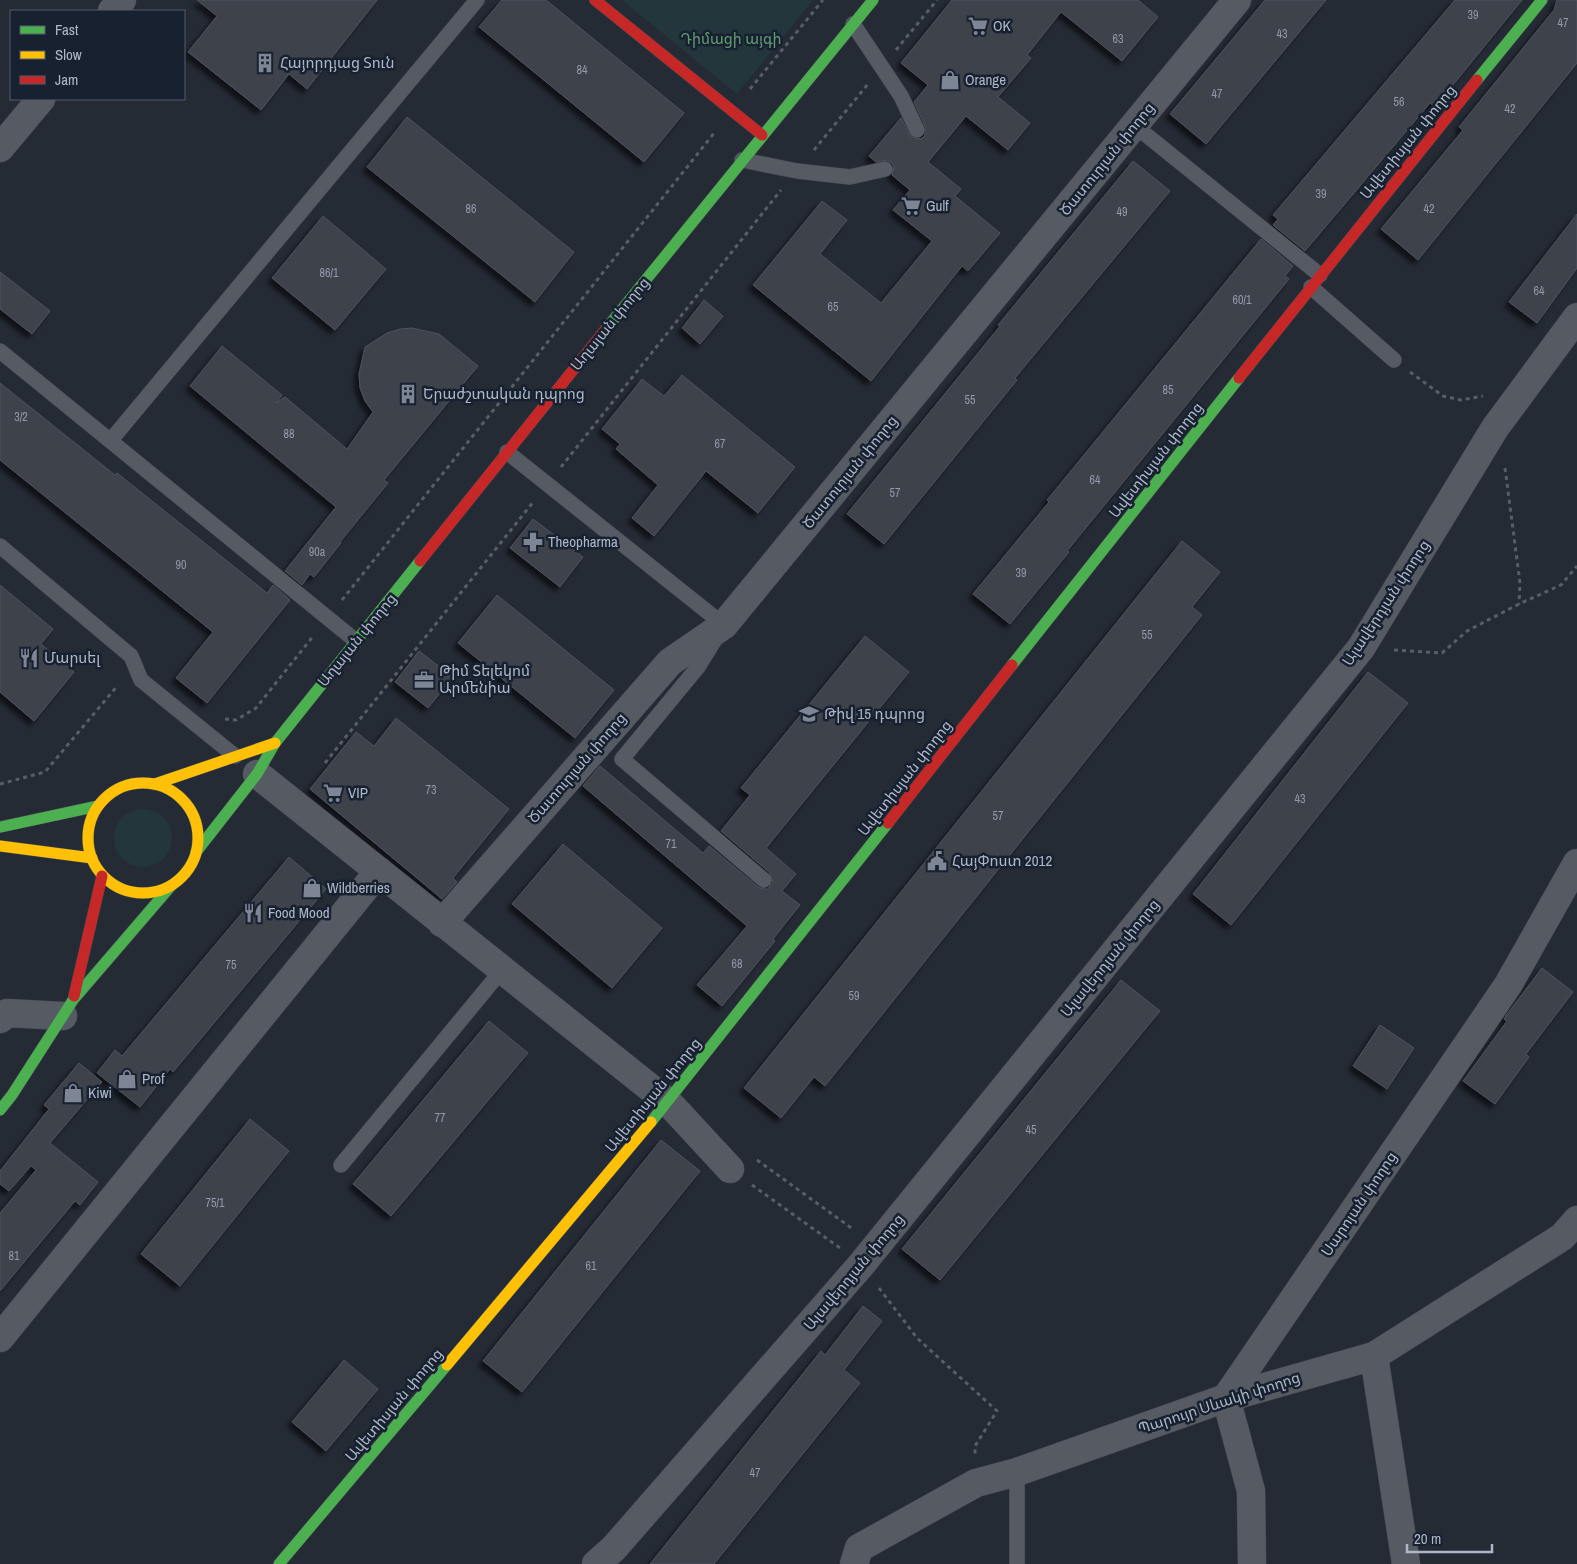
<svg xmlns="http://www.w3.org/2000/svg" width="1577" height="1564" font-family="'Archivo Narrow','Noto Sans Armenian',sans-serif">
<style>
.green{fill:#22363b}
.building{fill:#3d424b;stroke:#4d535d;filter:url(#shadow)}
.lines{fill:none;stroke-linecap:round;stroke-linejoin:round}
.lane-casing{stroke:#42464e;stroke-width:16}
.street-casing{stroke:#42464e;stroke-width:29}
.fast-casing{stroke:#42464e;stroke-width:12}
.slow-casing{stroke:#42464e;stroke-width:12}
.jam-casing{stroke:#42464e;stroke-width:12}
.path{stroke:#585e66;stroke-width:3;stroke-dasharray:4 4;stroke-linecap:butt}
.lane{stroke:#565a63;stroke-width:15}
.street{stroke:#565a63;stroke-width:28}
.fast{stroke:#4caf50;stroke-width:11}
.slow{stroke:#ffc107;stroke-width:11}
.jam{stroke:#c62828;stroke-width:11}
.labels{text-anchor:middle;stroke-width:5;stroke-linejoin:round;paint-order:stroke}
.number-label{font-size:12px;fill:#9299a9}
.poi-label{font-size:15px;fill:#aeb6c8;stroke:#182130;text-anchor:start}
.park-label{font-size:15px;fill:#629b73;stroke:#182130}
.street-label{font-size:15px;fill:#aeb6c8;stroke:#182130}
</style>
<defs>
<filter id="shadow"><feDropShadow dx="-4.5" dy="4.5" stdDeviation="2.5" flood-color="#0009"/></filter>
</defs>
<rect width="100%" height="100%" fill="#252b35"/>
<g class="green">
<polygon points="622,0 813,0 737,94"/>
<circle cx="143" cy="838" r="29"/>
</g>
<g class="building">
<polygon points="197,0 377,0 307,89 289,74 261,110 188,52 217,16"/>
<polygon points="502,0 546,0 684,113 644,162 479,27"/>
<polygon points="952,0 1138,0 1158,17 1122,61 1061,12 1027,55 1031,58 998,97 1030,123 1008,150 966,116 928,162 961,189 955,196 1000,233 968,271 962,266 871,381 753,285 822,201 847,220 820,254 881,303 932,241 893,210 910,190 892,175 894,167 892,163 887,160 876,162 869,156 901,118 911,137 921,139 925,135 925,126 914,102 928,85 901,63"/>
<polygon points="1265,0 1326,0 1206,144 1170,114"/>
<polygon points="1455,0 1522,0 1435,107 1430,103 1305,251 1273,225 1278,219 1273,215"/>
<polygon points="1557,0 1577,0 1577,63 1418,260 1381,229 1463,130 1459,127 1554,10"/>
<polygon points="407,117 574,252 535,302 367,167"/>
<polygon points="1133,161 1170,191 1015,378 1017,380 884,544 847,514 1000,326 998,325"/>
<polygon points="1577,214 1577,268 1537,323 1509,302"/>
<polygon points="323,216 386,269 335,330 272,278"/>
<polygon points="1261,239 1293,266 1285,276 1289,279 1067,551 1069,552 1010,624 973,594 1049,502 1047,500"/>
<polygon points="0,272 50,311 32,334 0,309"/>
<polygon points="704,300 723,316 700,344 682,328"/>
<polygon points="412,328 439,334 478,366 384,480 388,483 340,542 341,543 314,577 310,574 302,585 285,571 336,507 190,386 222,346 282,395 276,403 285,397 347,449 373,412 365,401 360,388 359,374 365,347 387,333 400,329"/>
<polygon points="682,375 795,467 758,513 706,471 654,536 632,518 658,485 616,449 620,444 602,429 642,379 664,396"/>
<polygon points="0,383 115,475 117,473 267,593 273,585 290,600 207,703 176,678 213,632 0,460"/>
<polygon points="533,519 583,557 560,587 510,548"/>
<polygon points="1182,541 1220,572 1192,607 1202,615 825,1086 814,1077 781,1118 744,1088"/>
<polygon points="0,585 53,629 41,644 74,672 34,721 0,692"/>
<polygon points="497,595 614,690 575,738 458,643"/>
<polygon points="865,636 909,672 766,848 796,874 782,891 800,905 773,939 775,941 722,1006 697,985 747,926 583,786 600,766 703,853 709,846 758,887 763,889 768,889 773,882 770,873 721,831 750,795 741,788"/>
<polygon points="419,651 453,677 428,708 395,682"/>
<polygon points="1368,672 1408,703 1231,925 1193,894"/>
<polygon points="396,718 509,809 453,878 457,882 442,899 310,789 356,732 374,746"/>
<polygon points="563,844 662,928 612,988 512,904"/>
<polygon points="289,857 326,889 173,1072 170,1069 140,1107 97,1073 115,1050 122,1056"/>
<polygon points="1542,968 1573,992 1526,1054 1529,1057 1495,1104 1463,1081 1507,1021 1504,1019 1507,1014"/>
<polygon points="1121,980 1160,1011 940,1280 902,1249"/>
<polygon points="489,1021 528,1053 391,1216 353,1184"/>
<polygon points="1380,1025 1414,1048 1387,1089 1353,1066"/>
<polygon points="79,1063 102,1082 50,1143 98,1182 80,1205 75,1201 0,1291 0,1213 36,1170 31,1166 9,1191 0,1184 0,1171 49,1109 44,1105"/>
<polygon points="250,1119 289,1151 180,1286 141,1254"/>
<polygon points="661,1140 700,1171 522,1392 483,1361"/>
<polygon points="863,1306 882,1321 844,1370 860,1383 714,1564 650,1564 821,1351 825,1355"/>
<polygon points="344,1360 378,1389 326,1451 292,1422"/>
</g>
<g class="lines">
<defs>
<g id="lane">
<polyline points="853,24 901,96 917,130"/>
<polyline points="1134,125 1320,275"/>
<polyline points="742,160 797,171 850,177 885,169"/>
<polyline points="1311,287 1394,360"/>
<polyline points="0,351 356,641"/>
<polyline points="111,440 477,0"/>
<polyline points="507,452 724,625 698,667 622,759 764,880"/>
<polyline points="0,546 131,656 141,680 235,756"/>
<polyline points="341,1165 502,970"/>
<polyline points="1017,1472 1017,1564"/>
</g>
<g id="street">
<polyline points="112,11 122,0"/>
<polyline points="0,148 41,99"/>
<polyline points="257,774 668,1102 730,1169"/>
<polyline points="442,923 670,662 724,625 1237,0"/>
<polyline points="0,1019 7,1013 63,1016"/>
<polyline points="0,1338 379,871"/>
<polyline points="1374,1356 1406,1564"/>
<polyline points="596,1564 614,1548 861,1265 1361,648 1495,428 1577,317"/>
<polyline points="854,1564 859,1548 976,1483 1017,1472 1226,1398 1374,1356 1562,1237 1577,1220"/>
<polyline points="1252,1564 1251,1491 1226,1398 1508,985 1577,863"/>
</g>
<g id="fast">
<polyline points="1477,80 1542,0"/>
<polyline points="610,324 873,0"/>
<polyline points="1012,665 1239,378"/>
<polyline points="0,827 98,806"/>
<polyline points="196,852 257,774 275,743 420,561"/>
<polyline points="0,1110 12,1095 73,1000 171,886"/>
<polyline points="651,1122 888,823"/>
<polyline points="279,1564 447,1365"/>
</g>
<g id="slow">
<circle cx="143" cy="838" r="55"/>
<polyline points="155,784 275,743"/>
<polyline points="0,846 92,858"/>
<polyline points="447,1365 651,1122"/>
</g>
<g id="jam">
<polyline points="595,0 762,135"/>
<polyline points="1239,378 1477,80"/>
<polyline points="420,561 610,324"/>
<polyline points="888,823 1012,665"/>
<polyline points="74,996 102,876"/>
</g>
</defs>
<use href="#lane" class="lane-casing"/>
<use href="#street" class="street-casing"/>
<use href="#fast" class="fast-casing"/>
<use href="#slow" class="slow-casing"/>
<use href="#jam" class="jam-casing"/>
<g class="path">
<polyline points="896,50 937,0"/>
<polyline points="750,89 823,0"/>
<polyline points="814,150 868,84"/>
<polyline points="1410,372 1443,396 1461,400 1483,396"/>
<polyline points="561,467 781,190"/>
<polyline points="1505,468 1520,583 1519,604"/>
<polyline points="342,600 715,132"/>
<polyline points="1394,650 1442,653 1467,631 1519,604 1561,585 1577,566"/>
<polyline points="225,719 236,720 256,708 314,635"/>
<polyline points="325,763 534,501"/>
<polyline points="0,784 45,772 118,685"/>
<polyline points="757,1160 850,1227 851,1231"/>
<polyline points="752,1185 840,1248"/>
<polyline points="879,1288 917,1338 997,1411 975,1446 975,1455"/>
</g>
<use href="#lane" class="lane"/>
<use href="#street" class="street"/>
<use href="#fast" class="fast"/>
<use href="#slow" class="slow"/>
<use href="#jam" class="jam"/>
</g>
<defs>
<symbol id="supermarket-bare" viewBox="-9 -9 18 18"><path d="M-6-5.5h2.5l.6 2H6L4.5 2H-2.5L-4.4-4H-6ZM-1.5 3.2a1.3 1.3 0 1 0 .1 0ZM3 3.2a1.3 1.3 0 1 0 .1 0Z" fill="#7e8595" stroke="#182130" stroke-width="2.5" paint-order="stroke"/></symbol>
<symbol id="building-bare" viewBox="-9 -9 18 18"><path d="M-4-6H4V6H1V3H-1V6H-4ZM-2.5-4.3h1.7v1.8h-1.7ZM.8-4.3h1.7v1.8H.8ZM-2.5-1h1.7V.8h-1.7ZM.8-1h1.7V.8H.8Z" fill="#7e8595" stroke="#182130" stroke-width="2.5" paint-order="stroke"/></symbol>
<symbol id="shop-bare" viewBox="-9 -9 18 18"><path d="M-5-2.5h2.3a2.7 3.5 0 0 1 5.4 0H5L5.5 6h-11ZM-1.5-2.5h3a1.5 2.3 0 0 0-3 0Z" fill="#7e8595" stroke="#182130" stroke-width="2.5" paint-order="stroke"/></symbol>
<symbol id="pharmacy-bare" viewBox="-9 -9 18 18"><path d="M-2-6h4v4h4v4h-4v4h-4v-4h-4v-4h4Z" fill="#7e8595" stroke="#182130" stroke-width="2.5" paint-order="stroke"/></symbol>
<symbol id="restaurant-bare" viewBox="-9 -9 18 18"><path d="M-5-6h1v4h1v-4h1v4h1v-4h1v5L-1.5 .5V6h-2V.5L-5-1ZM5-6V6H3V1.5H1.5Q1.5-4 5-6Z" fill="#7e8595" stroke="#182130" stroke-width="2.5" paint-order="stroke"/></symbol>
<symbol id="office-bare" viewBox="-9 -9 18 18"><path d="M-6-3h4V-5.5h4V-3h4V5H-6ZM-1-4.5V-3h2v-1.5ZM-6 0V1H6V0Z" fill="#7e8595" stroke="#182130" stroke-width="2.5" paint-order="stroke"/></symbol>
<symbol id="school-bare" viewBox="-9 -9 18 18"><path d="M0-5L7-2L0 1L-7-2ZM-4 1L0 2.5L4 1V4Q0 6-4 4Z" fill="#7e8595" stroke="#182130" stroke-width="2.5" paint-order="stroke"/></symbol>
<symbol id="civic-bare" viewBox="-9 -9 18 18"><path d="M-.6-6.5H3V-4.5H.6V-3L4-1V1h2V6H-6V1h2V-1L-.6-3ZM-1.2 2.5V6h2.4V2.5Z" fill="#7e8595" stroke="#182130" stroke-width="2.5" paint-order="stroke"/></symbol>
</defs>
<g fill-rule="evenodd">
<use href="#supermarket-bare" x="964" y="12" width="28" height="28"/>
<use href="#building-bare" x="251" y="49" width="28" height="28"/>
<use href="#shop-bare" x="936" y="66" width="28" height="28"/>
<use href="#supermarket-bare" x="897" y="192" width="28" height="28"/>
<use href="#building-bare" x="394" y="380" width="28" height="28"/>
<use href="#pharmacy-bare" x="519" y="528" width="28" height="28"/>
<use href="#restaurant-bare" x="15" y="644" width="28" height="28"/>
<use href="#office-bare" x="410" y="666" width="28" height="28"/>
<use href="#school-bare" x="795" y="700" width="28" height="28"/>
<use href="#supermarket-bare" x="319" y="779" width="28" height="28"/>
<use href="#civic-bare" x="923" y="847" width="28" height="28"/>
<use href="#shop-bare" x="298" y="874" width="28" height="28"/>
<use href="#restaurant-bare" x="239" y="899" width="28" height="28"/>
<use href="#shop-bare" x="113" y="1065" width="28" height="28"/>
<use href="#shop-bare" x="59" y="1079" width="28" height="28"/>
</g>
<g class="labels">
<g class="number-label">
<text x="1473" y="19">39</text>
<text x="1563" y="27">47</text>
<text x="1282" y="38">43</text>
<text x="1118" y="43">63</text>
<text x="582" y="74">84</text>
<text x="1217" y="98">47</text>
<text x="1399" y="106">56</text>
<text x="1510" y="113">42</text>
<text x="1321" y="198">39</text>
<text x="471" y="213">86</text>
<text x="1429" y="213">42</text>
<text x="1122" y="216">49</text>
<text x="329" y="277">86/1</text>
<text x="1539" y="295">64</text>
<text x="1242" y="304">60/1</text>
<text x="833" y="311">65</text>
<text x="1168" y="394">85</text>
<text x="970" y="404">55</text>
<text x="21" y="421">3/2</text>
<text x="289" y="438">88</text>
<text x="720" y="448">67</text>
<text x="1095" y="484">64</text>
<text x="895" y="497">57</text>
<text x="317" y="556">90a</text>
<text x="181" y="569">90</text>
<text x="1021" y="577">39</text>
<text x="1147" y="639">55</text>
<text x="431" y="794">73</text>
<text x="1300" y="803">43</text>
<text x="998" y="820">57</text>
<text x="671" y="848">71</text>
<text x="737" y="968">68</text>
<text x="231" y="969">75</text>
<text x="854" y="1000">59</text>
<text x="440" y="1122">77</text>
<text x="1031" y="1134">45</text>
<text x="215" y="1207">75/1</text>
<text x="14" y="1260">81</text>
<text x="591" y="1270">61</text>
<text x="755" y="1477">47</text>
</g>
<g class="poi-label">
<text x="993" y="31">OK</text>
<text x="280" y="68">Հայորդյաց Տուն</text>
<text x="965" y="85">Orange</text>
<text x="926" y="211">Gulf</text>
<text x="423" y="399">Երաժշտական դպրոց</text>
<text x="548" y="547">Theopharma</text>
<text x="44" y="663">Մարսել</text>
<text x="439" y="676">Թիմ Տելեկոմ<tspan x="439" dy="17">Արմենիա</tspan></text>
<text x="824" y="719">Թիվ 15 դպրոց</text>
<text x="348" y="798">VIP</text>
<text x="952" y="866">ՀայՓոստ 2012</text>
<text x="327" y="893">Wildberries</text>
<text x="268" y="918">Food Mood</text>
<text x="142" y="1084">Prof</text>
<text x="88" y="1098">Kiwi</text>
</g>
<g class="park-label">
<text x="731" y="44">Դիմացի այգի</text>
</g>
<g class="street-label">
<text transform="translate(1408 142) rotate(-51)" y="5">Ավետիսյան փողոց</text>
<text transform="translate(1107 159) rotate(-51)" y="5">Ծատուրյան փողոց</text>
<text transform="translate(610 324) rotate(-51)" y="5">Աղայան փողոց</text>
<text transform="translate(1156 460) rotate(-52)" y="5">Ավետիսյան փողոց</text>
<text transform="translate(850 472) rotate(-51)" y="5">Ծատուրյան փողոց</text>
<text transform="translate(1386 603) rotate(-57)" y="5">Ալավերդյան փողոց</text>
<text transform="translate(357 640) rotate(-51)" y="5">Աղայան փողոց</text>
<text transform="translate(577 768) rotate(-49)" y="5">Ծատուրյան փողոց</text>
<text transform="translate(905 778) rotate(-52)" y="5">Ավետիսյան փողոց</text>
<text transform="translate(1110 958) rotate(-51)" y="5">Ալավերդյան փողոց</text>
<text transform="translate(653 1095) rotate(-51)" y="5">Ավետիսյան փողոց</text>
<text transform="translate(1359 1204) rotate(-56)" y="5">Սարոյան փողոց</text>
<text transform="translate(854 1272) rotate(-50)" y="5">Ալավերդյան փողոց</text>
<text transform="translate(1219 1403) rotate(-18)" y="5">Պարույր Սևակի փողոց</text>
<text transform="translate(394 1405) rotate(-50)" y="5">Ավետիսյան փողոց</text>
</g>
</g>
<rect x="10" y="10" width="175" height="90" fill="#182130" stroke="#545d6d"/>
<rect x="20" y="26" width="25" height="8" fill="#4caf50" stroke="#545d6d"/>
<text x="55" y="35" font-size="15" fill="#aeb6c8">Fast</text>
<rect x="20" y="51" width="25" height="8" fill="#ffc107" stroke="#545d6d"/>
<text x="55" y="60" font-size="15" fill="#aeb6c8">Slow</text>
<rect x="20" y="76" width="25" height="8" fill="#c62828" stroke="#545d6d"/>
<text x="55" y="85" font-size="15" fill="#aeb6c8">Jam</text>
<path d="M1407 1544v8h85v-8" fill="none" stroke="#aeb6c8" stroke-width="2.5"/>
<text x="1414" y="1544" font-size="15" fill="#aeb6c8" stroke="#182130" stroke-width="4" paint-order="stroke">20 m</text>
</svg>
